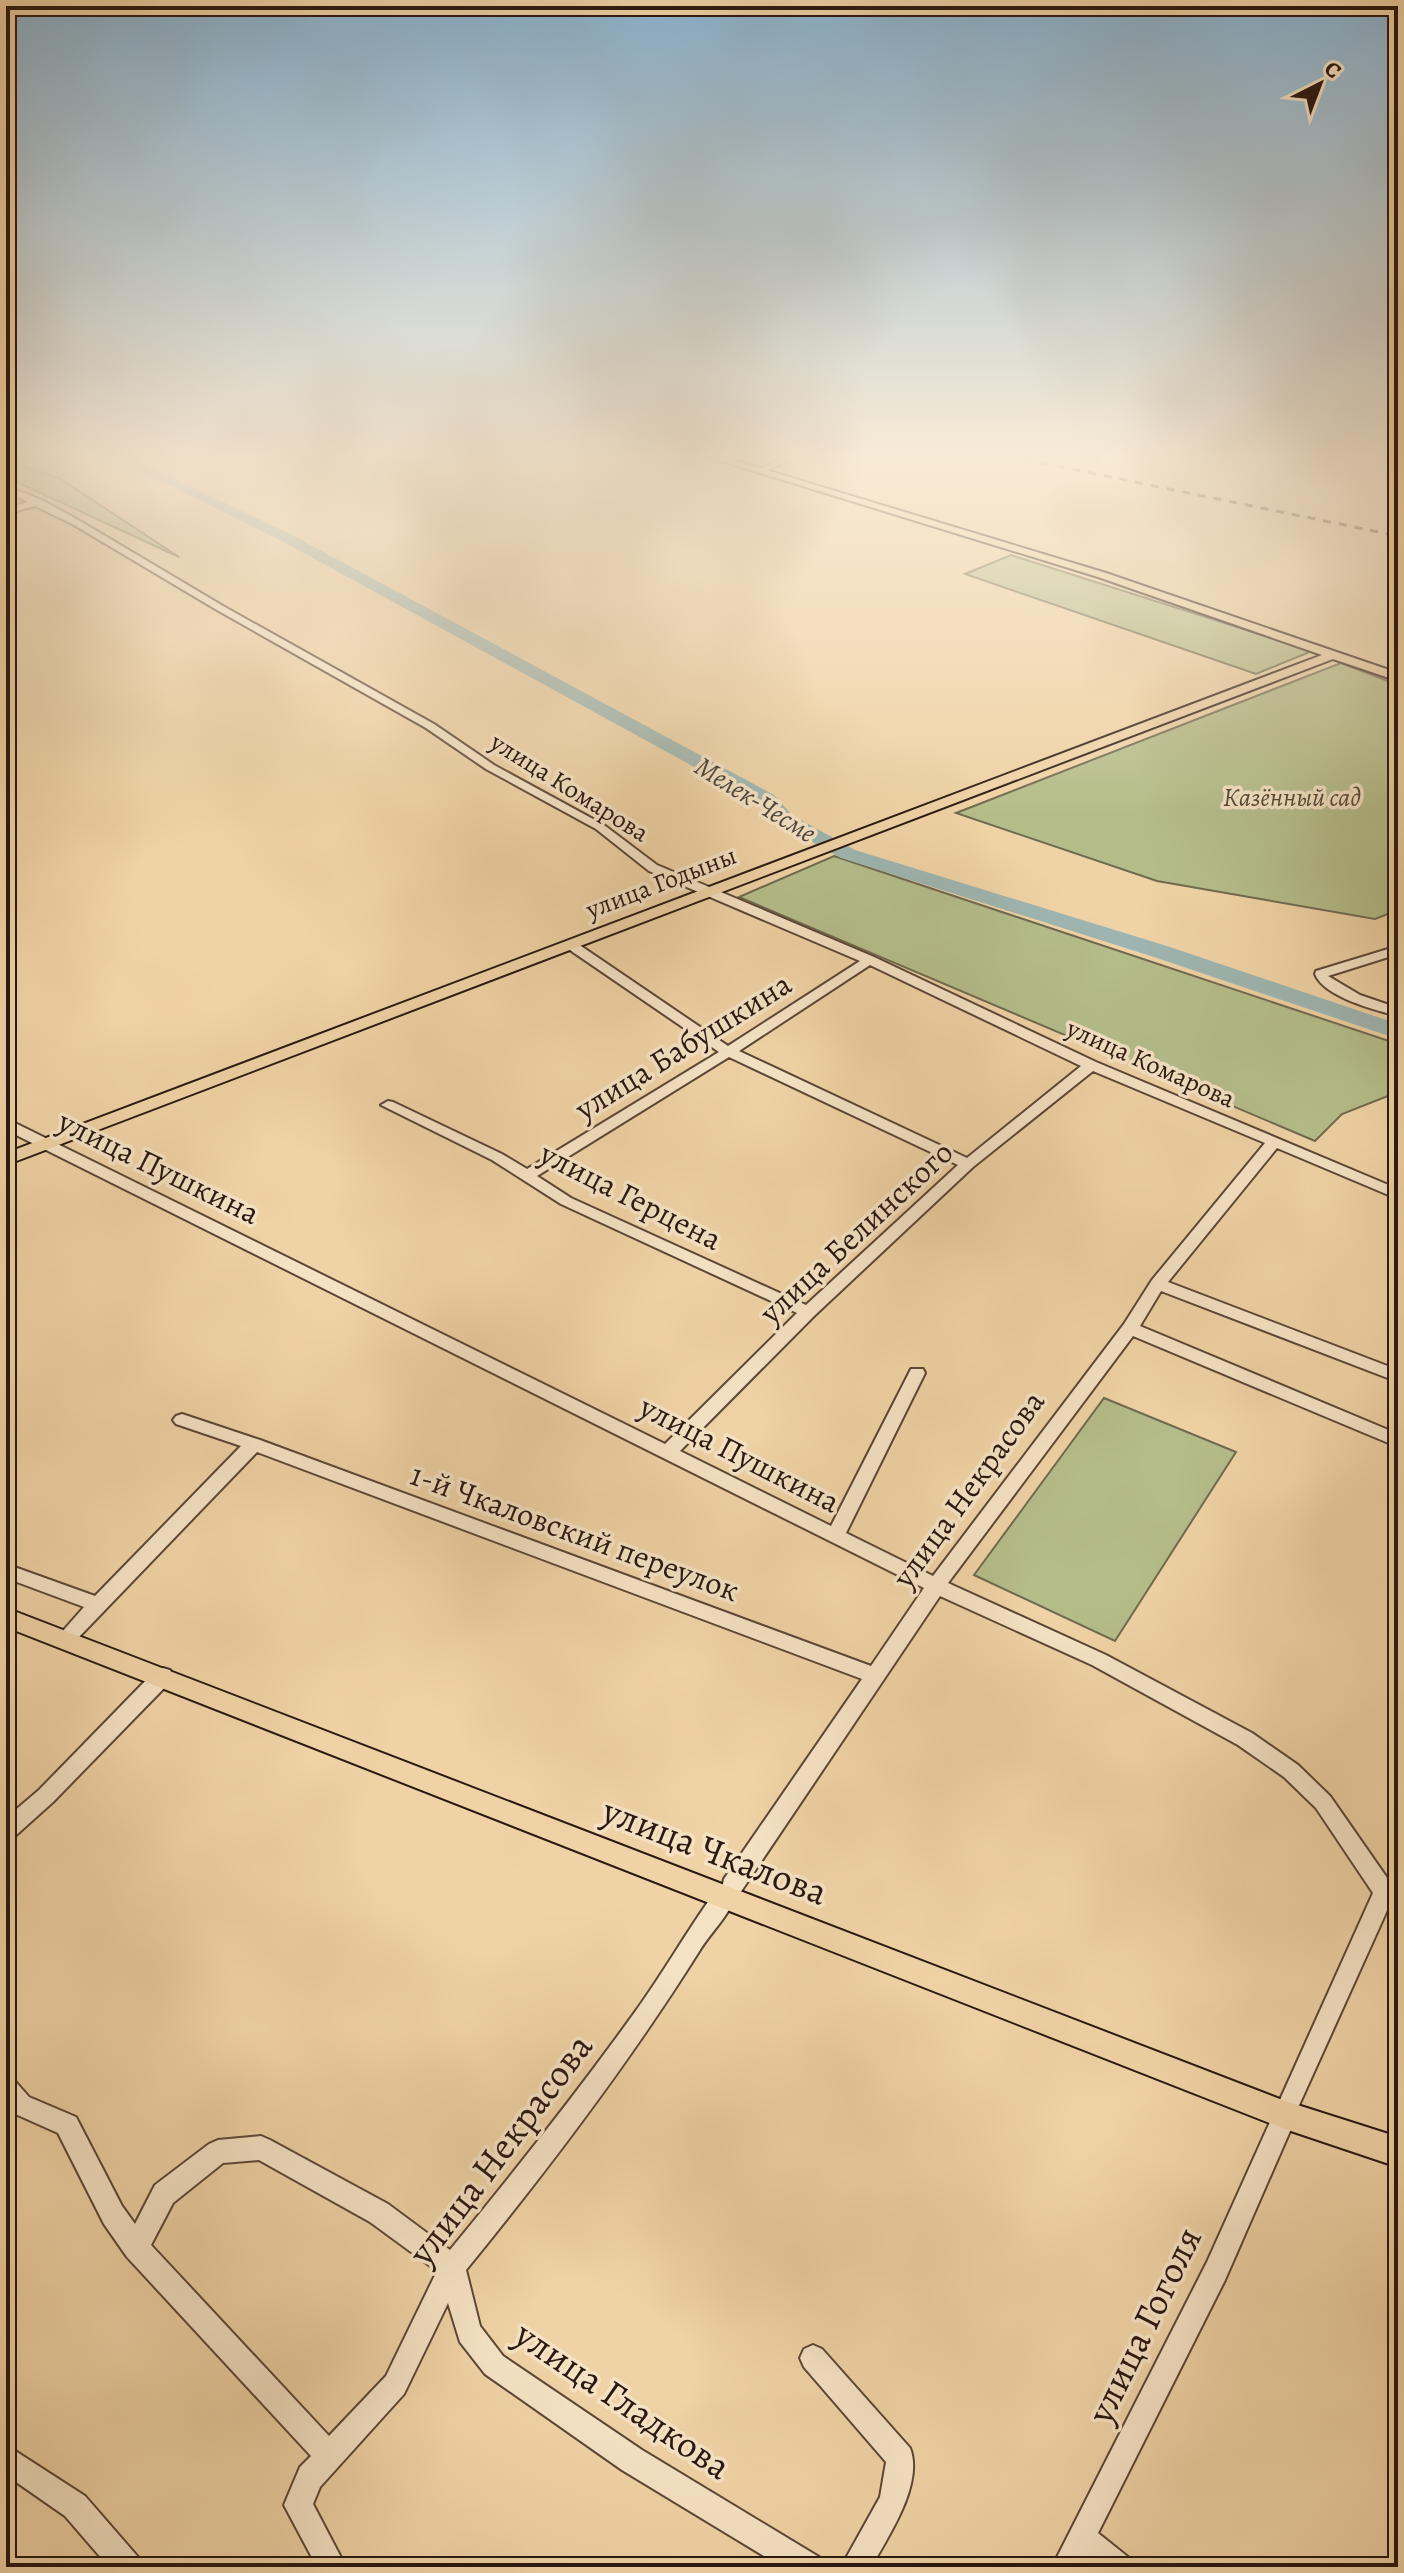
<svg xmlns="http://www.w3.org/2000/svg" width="1404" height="2573" font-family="Alegreya,serif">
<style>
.green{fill:#b4bd8a;stroke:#6f6a4e;stroke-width:2}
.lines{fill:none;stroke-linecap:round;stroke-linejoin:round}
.river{fill:#9db5b0;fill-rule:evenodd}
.minor-casing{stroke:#5b4636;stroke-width:4}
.major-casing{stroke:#2a1811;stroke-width:4}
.minor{fill:#f5e2c4;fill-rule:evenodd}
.major{fill:#efd2a5;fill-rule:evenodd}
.rail{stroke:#2a1811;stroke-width:3;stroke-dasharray:8 8;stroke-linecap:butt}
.labels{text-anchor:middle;stroke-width:7;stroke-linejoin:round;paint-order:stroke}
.far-street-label{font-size:26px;fill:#2a1811;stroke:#f5e2c4}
.far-park-label{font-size:26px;font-style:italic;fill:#534a35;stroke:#f5e2c4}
.far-water-label{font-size:28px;font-style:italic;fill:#4c4741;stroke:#f5e2c4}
.street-label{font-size:32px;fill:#2a1811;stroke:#f5e2c4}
.near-street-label{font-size:38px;fill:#2a1811;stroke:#f5e2c4}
</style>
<rect width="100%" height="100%" fill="#efd2a5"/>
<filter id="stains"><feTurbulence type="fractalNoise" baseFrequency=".0025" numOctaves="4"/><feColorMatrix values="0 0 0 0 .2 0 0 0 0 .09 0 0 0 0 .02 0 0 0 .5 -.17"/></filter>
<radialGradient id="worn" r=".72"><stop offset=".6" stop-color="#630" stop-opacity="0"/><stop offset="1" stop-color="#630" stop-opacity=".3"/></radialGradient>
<g class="green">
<polygon points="6,460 59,478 179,557 6,477"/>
<polygon points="1011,555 1312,651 1256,674 965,574"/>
<polygon points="1341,663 1398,685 1398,910 1375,919 1157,881 956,813"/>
<polygon points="834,856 1398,1044 1398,1092 1342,1114 1315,1141 739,897"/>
<polygon points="1104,1398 1236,1452 1115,1641 974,1575"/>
</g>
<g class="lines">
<polygon class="river" points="103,453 121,453 292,535 774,795 792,815 855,850 1170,947 1398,1024 1398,1039 1154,957 841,858 778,823 760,803 282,541"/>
<defs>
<g id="minor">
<polygon points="792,453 802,453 763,473 756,471"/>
<path d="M 6,486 L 42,500 L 80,521 L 223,606 L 434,724 L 494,765 L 604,825 L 657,865 L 874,957 L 1096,1062 L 1398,1189 L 1398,1199 L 1277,1148 L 1168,1282 L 1398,1370 L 1398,1382 L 1161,1291 L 1140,1326 L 1398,1434 L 1398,1447 L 1133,1336 L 948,1583 L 1106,1655 L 1252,1733 L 1298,1765 L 1330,1796 L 1392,1885 L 1398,1889 L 1398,1910 L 1389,1906 L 1296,2112 L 1297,2115 L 1225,2280 L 1098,2533 L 1128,2557 L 1132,2567 L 1095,2567 L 1085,2559 L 1081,2567 L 1052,2567 L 1207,2262 L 1373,1893 L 1316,1808 L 1284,1777 L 1238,1745 L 1092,1665 L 940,1596 L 740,1893 L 735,1894 C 732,1913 710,1933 700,1950 C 629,2063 550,2167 466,2270 L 480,2326 L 503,2356 L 642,2450 L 819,2557 L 823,2567 L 782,2567 L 622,2470 L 485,2374 L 460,2342 L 448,2303 L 404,2394 L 320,2487 L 313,2504 L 346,2567 L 317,2567 L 284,2505 L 300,2467 L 311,2456 L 127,2257 L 104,2224 L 58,2133 L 13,2113 L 6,2106 L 6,2077 L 14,2080 L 29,2097 L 76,2117 L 122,2206 L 135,2224 L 155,2185 L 209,2144 L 218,2140 L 261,2136 L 270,2140 L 388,2204 L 450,2250 C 514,2172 576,2094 635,2012 C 664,1972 688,1929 717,1889 L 722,1888 L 724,1879 L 862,1679 L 257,1452 L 79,1637 L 72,1640 L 65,1637 L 62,1632 L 84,1607 L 6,1578 L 6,1564 L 95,1596 L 241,1446 L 176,1424 L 173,1420 L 176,1416 L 182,1414 L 260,1440 L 871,1666 L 924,1588 L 6,1130 L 6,1120 L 11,1121 L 665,1444 L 797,1313 L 561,1204 L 492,1160 L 381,1105 L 388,1101 L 393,1102 L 502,1154 L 527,1169 L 719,1052 L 567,948 L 567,942 L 575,942 L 728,1046 L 860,961 L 649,871 L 596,829 L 486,769 L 426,728 L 217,610 L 74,525 L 35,506 L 6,514 L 6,508 L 28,502 L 6,491 ZM 870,965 L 1081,1066 L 967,1158 L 739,1051 ZM 729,1057 L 958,1165 L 806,1305 L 571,1198 L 537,1176 ZM 1093,1071 L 1265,1143 L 1152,1280 L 1124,1324 L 933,1576 L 846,1533 L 925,1373 L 923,1369 L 911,1369 L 909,1373 L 831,1526 L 680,1451 L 814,1316 L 973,1167 ZM 259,2160 L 370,2222 L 437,2271 L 386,2376 L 329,2436 L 151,2245 L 173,2203 L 223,2163 Z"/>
<path d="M 1398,946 L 1398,954 L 1328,976 L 1360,995 L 1398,1008 L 1398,1016 C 1375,1010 1324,997 1315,974 L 1316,971 Z"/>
<polygon points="163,1668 170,1670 173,1676 170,1682 53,1802 14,1837 6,1840 6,1818 39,1790 156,1670"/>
<path d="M 813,2345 L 822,2349 L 910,2448 C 924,2484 888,2537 871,2567 L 841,2567 L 880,2497 L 886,2462 L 804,2367 L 800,2358 L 804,2349 Z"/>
<polygon points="6,2445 85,2496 138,2557 142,2567 109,2567 65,2516 6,2475"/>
</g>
<g id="major">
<polygon points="695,453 710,453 1106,573 1398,673 1398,681 1333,659 6,1165 6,1153 1322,655 1098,577"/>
<polygon points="6,1608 1285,2101 1398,2137 1398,2167 1285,2129 6,1627"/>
</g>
</defs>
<use href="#minor" class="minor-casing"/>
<use href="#major" class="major-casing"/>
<use href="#minor" class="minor"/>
<use href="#major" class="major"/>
<polyline class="rail" points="994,453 1398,536"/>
</g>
<linearGradient id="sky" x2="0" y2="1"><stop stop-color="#8ab4d2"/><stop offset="0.56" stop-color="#f8ebd6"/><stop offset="1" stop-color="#f8ebd6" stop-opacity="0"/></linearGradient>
<rect width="1404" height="813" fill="url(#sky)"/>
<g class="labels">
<g class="far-street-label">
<text transform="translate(570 787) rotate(32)" y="9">улица Комарова</text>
<text transform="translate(661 882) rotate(-21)" y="9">улица Годыны</text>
<text transform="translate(1151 1063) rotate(24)" y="9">улица Комарова</text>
</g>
<g class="far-park-label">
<text x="1292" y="806">Казённый сад</text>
</g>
<g class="far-water-label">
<text transform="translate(756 799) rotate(32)" y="10">Мелек-Чесме</text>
</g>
<g class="street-label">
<text transform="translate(683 1046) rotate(-32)" y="11">улица Бабушкина</text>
<text transform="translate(159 1167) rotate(26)" y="11">улица Пушкина</text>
<text transform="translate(631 1196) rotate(27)" y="11">улица Герцена</text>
<text transform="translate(856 1232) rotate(-43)" y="11">улица Белинского</text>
<text transform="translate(740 1454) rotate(27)" y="11">улица Пушкина</text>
<text transform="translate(968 1489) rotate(-54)" y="11">улица Некрасова</text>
<text transform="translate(575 1532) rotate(20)" y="11">1-й Чкаловский переулок</text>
</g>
<g class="near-street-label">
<text transform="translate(715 1851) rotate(21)" y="13">улица Чкалова</text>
<text transform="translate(500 2149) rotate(-53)" y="13">улица Некрасова</text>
<text transform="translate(1144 2325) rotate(-64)" y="13">улица Гоголя</text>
<text transform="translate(623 2400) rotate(34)" y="13">улица Гладкова</text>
</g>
</g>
<rect width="1404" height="2573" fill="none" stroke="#efd2a5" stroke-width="32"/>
<rect x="8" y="8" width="1388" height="2557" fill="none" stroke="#2a1811" stroke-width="4"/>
<rect x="16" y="16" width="1372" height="2541" fill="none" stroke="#2a1811" stroke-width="2"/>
<g transform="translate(1320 84) rotate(42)" stroke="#f5e2c4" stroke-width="6" paint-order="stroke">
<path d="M0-6L14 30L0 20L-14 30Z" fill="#2a1811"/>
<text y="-12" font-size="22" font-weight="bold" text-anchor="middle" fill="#2a1811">С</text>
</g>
<rect width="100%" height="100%" filter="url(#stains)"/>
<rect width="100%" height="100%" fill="url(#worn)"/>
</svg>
